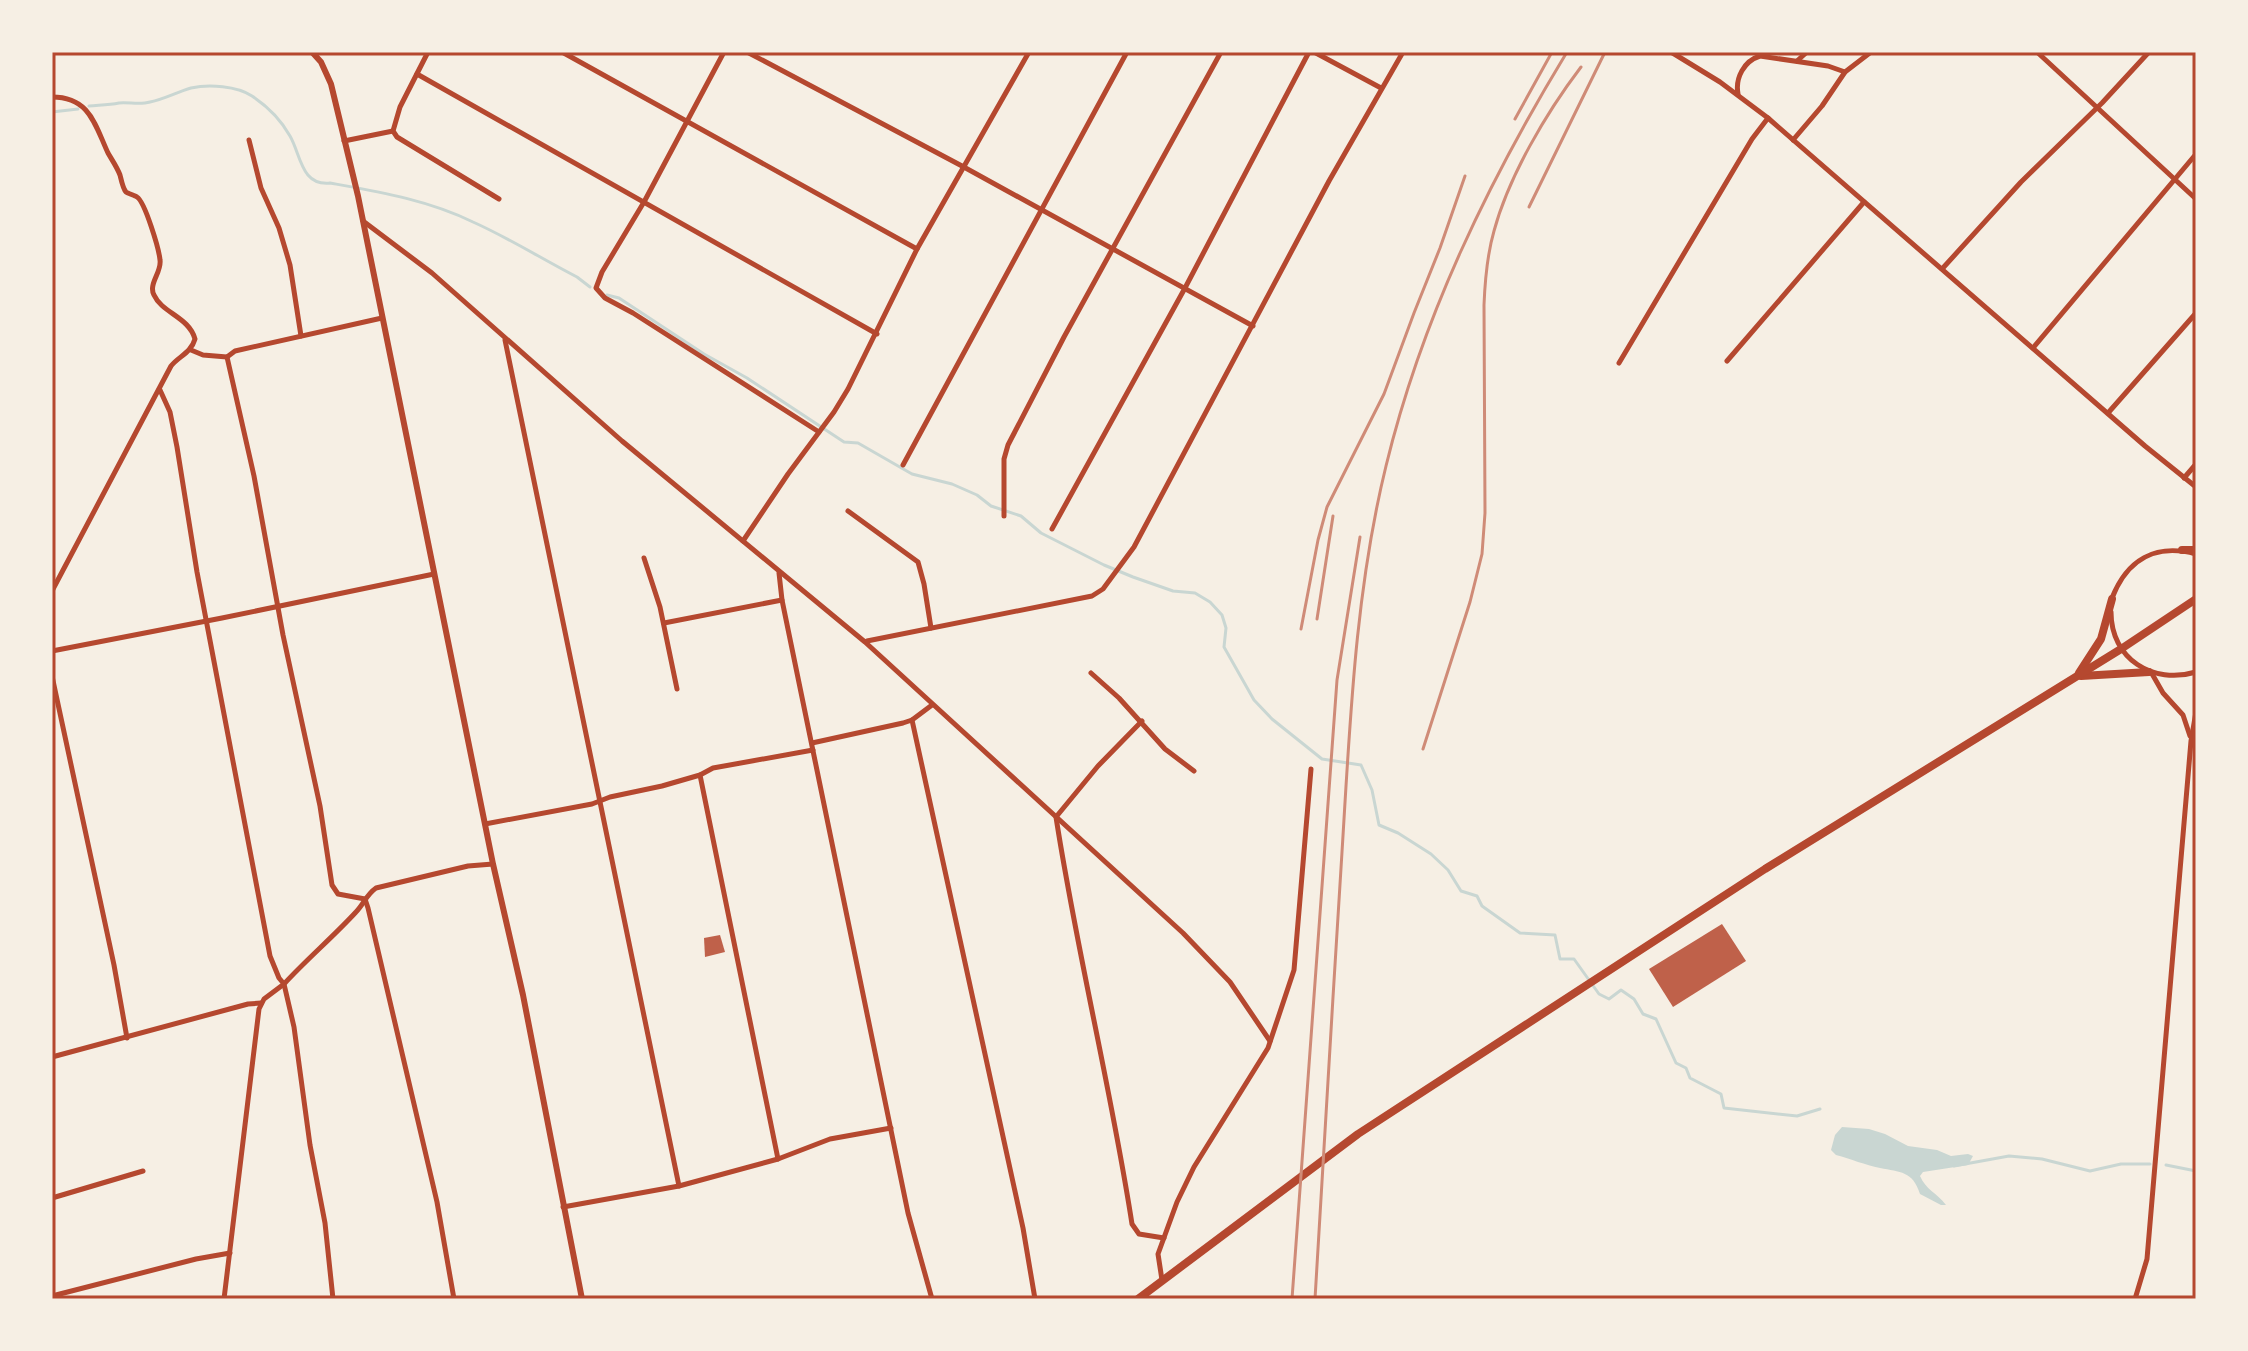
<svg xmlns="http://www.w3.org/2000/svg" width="2248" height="1351" font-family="Lato,sans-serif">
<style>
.water{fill:#c9d6d2}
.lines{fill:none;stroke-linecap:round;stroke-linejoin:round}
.stream{stroke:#c9d6d2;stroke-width:3}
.building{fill:#bf614a}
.minor{stroke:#b5482f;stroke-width:5}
.tertiary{stroke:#b5482f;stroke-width:6}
.trunk{stroke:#b5482f;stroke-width:8}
.rail{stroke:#cf8b77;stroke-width:3}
.neatline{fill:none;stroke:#b5482f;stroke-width:3}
</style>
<rect width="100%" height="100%" fill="#f6efe4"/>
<path class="water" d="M 1842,1127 L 1869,1129 L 1885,1134 L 1908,1146 L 1937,1150 L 1951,1156 L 1968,1154 L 1973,1156 L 1968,1165 L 1923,1172 L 1920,1176 C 1926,1190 1936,1192 1946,1205 L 1941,1205 L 1920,1194 C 1913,1171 1900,1172 1880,1168 C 1865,1165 1851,1159 1836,1155 L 1831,1150 L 1835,1135 Z"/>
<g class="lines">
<g class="stream">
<path d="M 89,106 C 100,105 109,105 119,103 C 129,102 140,105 150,102 C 165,99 177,92 191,88 C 209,84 237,86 252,96 C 267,106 281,120 290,136 C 301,155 301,186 330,183 C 380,192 428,200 473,222 C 509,238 542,259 577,277 L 590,287"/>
<polyline points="52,112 78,109"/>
<polyline points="607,295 619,298 704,354 747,378 844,442 858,443 912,474 952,484 977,495 991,506 1021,516 1041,533 1104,565 1133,577 1173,591 1195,593 1210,602 1222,615 1226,628 1224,647 1254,700 1272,719 1322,759 1361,765 1372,790 1379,825 1398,833 1431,854 1448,870 1461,891 1477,896 1482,906 1520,933 1555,935 1560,959 1574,959 1599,994 1609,999 1621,990 1634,999 1643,1014 1656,1019 1676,1063 1686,1068 1690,1078 1721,1094 1724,1108 1797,1116 1820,1109"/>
<polyline points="2166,1165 2196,1171"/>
<polyline points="1954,1166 2009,1156 2042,1159 2090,1171 2121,1164 2150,1164"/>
</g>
</g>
<g class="building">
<polygon points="1722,924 1746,961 1673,1007 1649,969"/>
<polygon points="720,935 725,952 705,957 704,938"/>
</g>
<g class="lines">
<g class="minor">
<polyline points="428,52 400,107 393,131 397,137 499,199"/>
<polyline points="562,52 917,249"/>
<polyline points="724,52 644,202 602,272 596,288 605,298 633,313 819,432"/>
<polyline points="747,52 962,166 1253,326"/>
<polyline points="1314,52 1381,88"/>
<polyline points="1671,52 1720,82 1768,118 2145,446 2196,487"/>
<polyline points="2037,52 2196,199"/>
<polyline points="1797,61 1807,52"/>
<polyline points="417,74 877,334"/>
<path d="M 1738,94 C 1735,78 1744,61 1760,56 L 1828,66 L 1845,72"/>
<path d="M 52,97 C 90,97 95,125 108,153 C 112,160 117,167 120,175 C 121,179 123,189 126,192 C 127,193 136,196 137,197 C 145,202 159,249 160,260 C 162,272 148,284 154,295 C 162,313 189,317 195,339 C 191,353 179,356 171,366 L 52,591"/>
<polyline points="249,140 261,188 279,228 290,265 301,336"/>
<polyline points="1793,140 1822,106 1845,72 1871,52"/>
<polyline points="344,141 393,131"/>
<polyline points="363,221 432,273 622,441 865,642 1183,933 1230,982 1270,1041"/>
<polyline points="1942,269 2021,182 2102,103 2149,52"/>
<polyline points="505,340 679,1186"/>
<polyline points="2033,348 2196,154"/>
<polyline points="191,350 203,355 227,357 235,351 382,318"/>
<polyline points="227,357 254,476 283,635 320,806 332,885 338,894 365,899 368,908 437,1202 454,1299"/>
<polyline points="1727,361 1864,202"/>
<polyline points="1619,363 1752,139 1768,118"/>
<polyline points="160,390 170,412 177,447 197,572 270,956 279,978 284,984 264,999 259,1009 224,1299"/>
<polyline points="2108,413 2196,313"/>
<polyline points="903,465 1127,52"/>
<polyline points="2184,478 2196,464"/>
<polyline points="848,511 918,562 924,584 931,628"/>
<polyline points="1004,516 1004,459 1008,445 1064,337 1221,52"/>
<polyline points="1052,529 1185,288 1309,52"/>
<polyline points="743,541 788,474 834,412 848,389 917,249 1029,52"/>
<polyline points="644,558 660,607 677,689"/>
<polyline points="779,573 782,600 908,1213 932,1299"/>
<path d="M 2112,598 C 2127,560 2155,543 2196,554"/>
<path d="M 2111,612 C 2111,659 2153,685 2196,672"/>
<polyline points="664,623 782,600"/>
<polyline points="867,641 1092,596 1103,589 1134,547 1329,181 1403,52"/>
<polyline points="52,651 222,618 434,574"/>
<polyline points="2151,672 2163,693 2183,715 2190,736"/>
<polyline points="1091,673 1119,698 1165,749 1194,771"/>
<polyline points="52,676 114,965 127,1038"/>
<polyline points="912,720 1023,1228 1035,1299"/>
<path d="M 1142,721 L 1098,766 L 1056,817 C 1077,953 1111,1088 1132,1224 L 1139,1234 L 1164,1238"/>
<polyline points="812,743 903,723 912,720 932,705"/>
<polyline points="700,775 778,1159"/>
<polyline points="485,824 592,804 610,797 662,786 700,775 713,768 813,750"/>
<polyline points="52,1057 248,1004 261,1003"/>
<polyline points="52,1198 143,1171"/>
<polyline points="563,1207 679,1186 778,1159 830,1139 891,1128"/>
<polyline points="1162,1280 1158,1254 1177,1202 1194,1167 1268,1048 1294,970 1311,769"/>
<polyline points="52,1296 196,1259 230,1253"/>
<path d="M 333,1299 L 325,1223 L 310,1145 L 294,1027 L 284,984 C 307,959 333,937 356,912 C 364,904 366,895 376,888 L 468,866 L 493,864"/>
<polyline points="2135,1299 2147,1259 2191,741 2196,712"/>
</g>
<polyline class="tertiary" points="312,52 321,62 331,84 358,196 493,864 523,995 582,1299"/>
<g class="trunk">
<polyline points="2182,550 2196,550"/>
<polyline points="2079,673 2101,639 2112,599"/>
<polyline points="2081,676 2149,672"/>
<polyline points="1138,1299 1358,1134 1765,869 2121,649 2196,599"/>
</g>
<g class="rail">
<polyline points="1515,119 1552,52"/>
<polyline points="1529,207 1605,52"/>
<polyline points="1317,619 1333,516"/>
<polyline points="1301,629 1318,540 1327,507 1384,394 1414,313 1440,248 1465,176"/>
<path d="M 1423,749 L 1470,602 L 1482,554 L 1485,513 L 1484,305 C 1485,280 1487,255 1494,231 C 1509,176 1546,113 1581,67"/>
<polyline points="1292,1299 1337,680 1360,537"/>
<path d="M 1315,1299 C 1323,1150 1333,1001 1342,852 C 1350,724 1355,592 1386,466 C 1422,318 1488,182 1567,52"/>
</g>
</g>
<rect width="2248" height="1351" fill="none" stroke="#f6efe4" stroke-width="108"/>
<rect x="54" y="54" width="2140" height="1243" class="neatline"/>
</svg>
